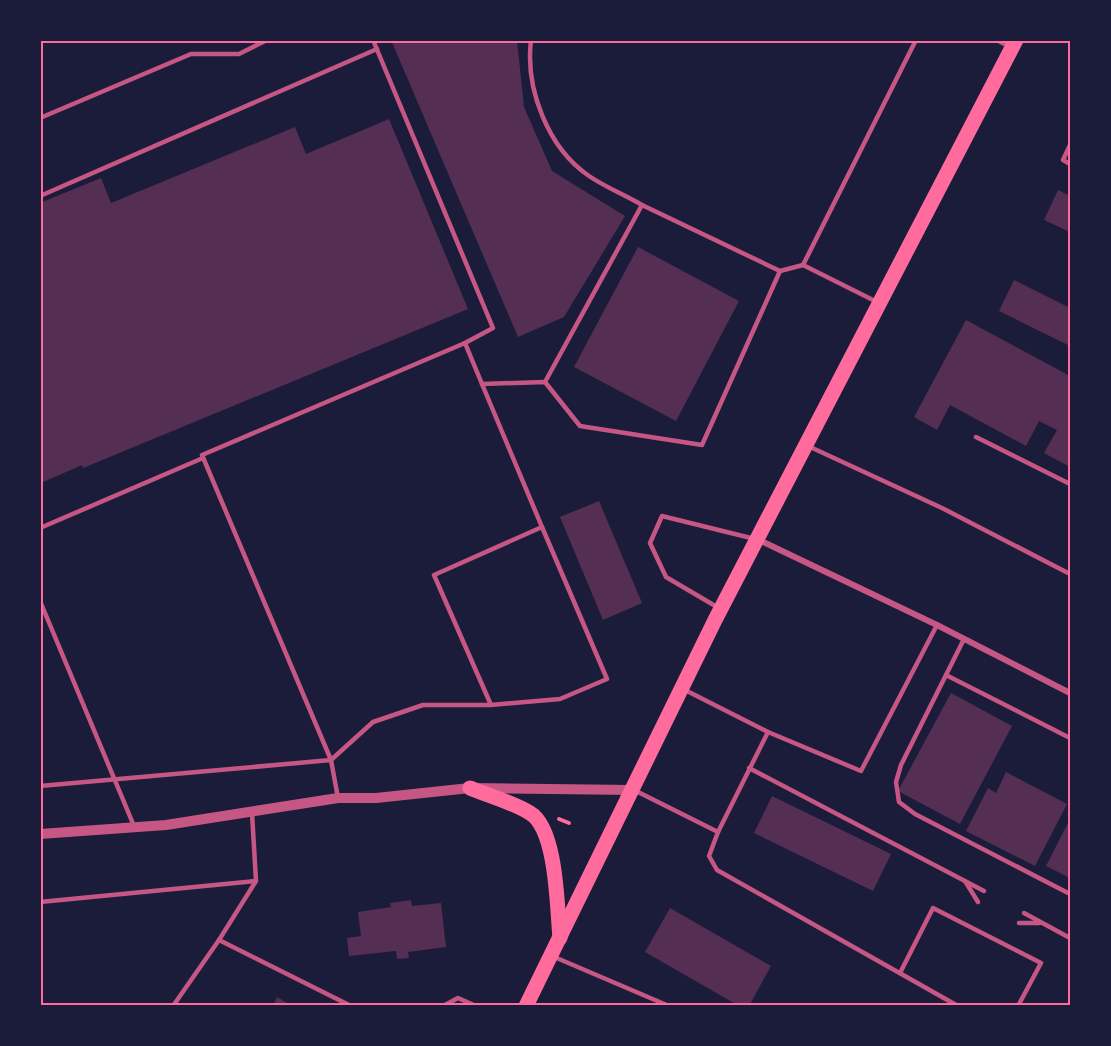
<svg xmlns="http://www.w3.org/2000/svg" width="1111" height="1046" font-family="Lora,serif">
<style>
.building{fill:#542f53}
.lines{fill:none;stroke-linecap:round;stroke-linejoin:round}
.path{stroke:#ff6b9d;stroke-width:4}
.service{stroke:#c65784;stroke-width:4.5}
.minor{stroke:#c65784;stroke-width:6}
.tertiary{stroke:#c65784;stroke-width:10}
.primary{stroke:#ff6b9d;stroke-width:15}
.neatline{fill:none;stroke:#ff6b9d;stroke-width:2}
</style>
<rect width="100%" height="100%" fill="#1b1b3a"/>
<g class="building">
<polygon points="391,40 517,40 524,107 552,171 625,216 564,317 518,337"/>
<polygon points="389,119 468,309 83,468 82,465 41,483 40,203 101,178 111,203 295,127 306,154"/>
<polygon points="1058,190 1070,196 1070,232 1044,220"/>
<polygon points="638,247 739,301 676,421 574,367"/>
<polygon points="1014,280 1070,308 1070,346 999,311"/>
<polygon points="966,320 1070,376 1070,467 1044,453 1057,430 1039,421 1026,446 950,405 937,430 914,417"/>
<polygon points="599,501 642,603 603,620 560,517"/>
<polygon points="951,693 1012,726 960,824 898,791"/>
<polygon points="1006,772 1067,804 1035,866 966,831 988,788 996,793"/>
<polygon points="772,796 891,854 873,891 754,833"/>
<polygon points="1070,819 1070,878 1046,866"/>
<polygon points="411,900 412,906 441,903 446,947 408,952 409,958 397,959 396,951 349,956 347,938 361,936 358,912 391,907 390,903"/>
<polygon points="670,908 771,966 749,1006 739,1006 645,952"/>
<polygon points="277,997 292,1006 273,1006"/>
</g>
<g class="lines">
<polyline class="path" points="559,819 569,823"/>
<g class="service">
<polyline points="373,40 493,328 465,343"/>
<path d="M 531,40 C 525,89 548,148 589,176 C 605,187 625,195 642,205 L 545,382"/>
<polyline points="997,40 1010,47"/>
<polyline points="40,118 191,54 239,54 267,40"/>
<polyline points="1070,145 1063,160 1070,164"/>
<polyline points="40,196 377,49"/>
<polyline points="642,205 780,271"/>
<polyline points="877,302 803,265 916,40"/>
<polyline points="976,437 1070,484"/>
<polyline points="808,446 942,508 1070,574"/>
<polyline points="40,528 203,458"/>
<polyline points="40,601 134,826"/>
<polyline points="717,607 666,577 650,543 662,516 755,539"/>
<polyline points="964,639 901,765 896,782 899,802 915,814 1070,894"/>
<polyline points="946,675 1070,738"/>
<polyline points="683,689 768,732 861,771 937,625"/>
<polyline points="491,705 560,699 607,679 542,527"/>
<polyline points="749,768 984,891"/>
<polyline points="40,786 331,760 202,455 465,343 482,384"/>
<polyline points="636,791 718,832 709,856 717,870 958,1006"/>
<polyline points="338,798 331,760 373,722 423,705 491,705 434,575 542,527 482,384 545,382 580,426 702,445 780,271 803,265"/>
<polyline points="252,813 256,881 219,940 351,1006"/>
<polyline points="718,832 768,732"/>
<polyline points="965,881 978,902"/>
<polyline points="40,902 256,881"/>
<polyline points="1024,913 1070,938"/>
<polyline points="1019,923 1040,923"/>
<polyline points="552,956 669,1006"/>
<polyline points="900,973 933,908 1041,963 1018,1006"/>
<polyline points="173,1006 219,940"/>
<polyline points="443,1006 458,998 476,1006"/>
</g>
<polyline class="minor" points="759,540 937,625 1070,693"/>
<polyline class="tertiary" points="40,834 166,825 338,798 376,798 470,788 633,790"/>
<g class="primary">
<path d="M 470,788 C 489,796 512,802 530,813 C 557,829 557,908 560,938"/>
<polyline points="526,1006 715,620 1016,40"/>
</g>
</g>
<rect width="1111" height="1046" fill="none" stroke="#1b1b3a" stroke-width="84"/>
<rect x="42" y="42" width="1027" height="962" class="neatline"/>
</svg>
